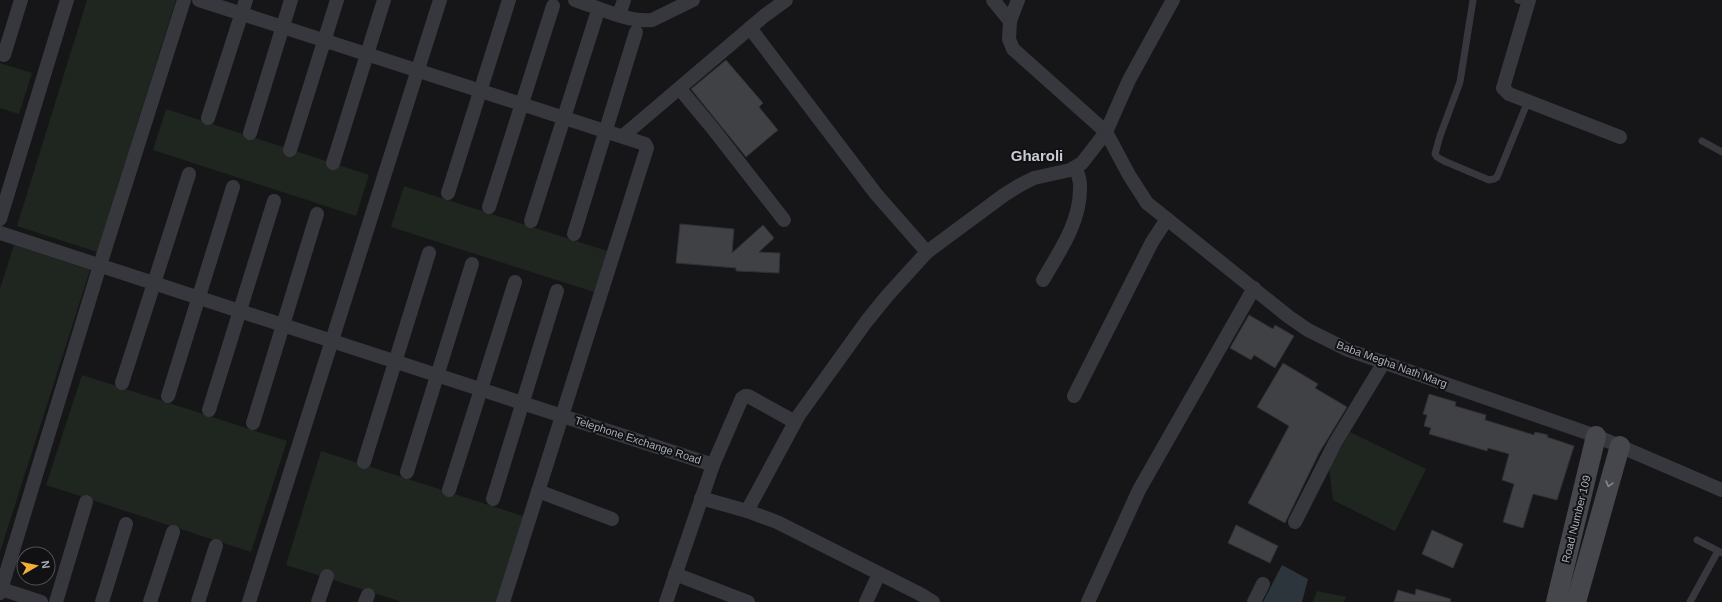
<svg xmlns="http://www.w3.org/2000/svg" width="1722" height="602" font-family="Arial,sans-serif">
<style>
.green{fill:#1e261f}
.water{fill:#2c353c}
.building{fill:#404145;stroke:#303034}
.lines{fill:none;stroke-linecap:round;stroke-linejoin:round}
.lane{stroke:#37383d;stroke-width:7}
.street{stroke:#37383d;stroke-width:14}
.secondary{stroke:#45474d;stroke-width:20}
.oneway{stroke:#858993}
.labels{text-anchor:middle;stroke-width:4;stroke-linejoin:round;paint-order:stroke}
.street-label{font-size:11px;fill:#a8adb8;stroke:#111113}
.district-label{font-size:15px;font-weight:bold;fill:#c9ccd4;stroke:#111113}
</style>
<rect width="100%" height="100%" fill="#161618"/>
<g class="green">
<polygon points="87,0 176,0 97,252 17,226"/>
<polygon points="0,63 32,73 19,114 0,108"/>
<polygon points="166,109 369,175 356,216 153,150"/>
<polygon points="404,186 607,251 594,292 391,227"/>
<polygon points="14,245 90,270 0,552 0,289"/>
<polygon points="82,375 287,441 251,552 46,485"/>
<polygon points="1350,432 1426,469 1395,531 1333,500 1329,468"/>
<polygon points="321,451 523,516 496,602 402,602 286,565"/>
<polygon points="1317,591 1346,597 1344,602 1313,602"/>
</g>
<polygon class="water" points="1282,565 1308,579 1302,602 1263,602"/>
<g class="building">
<polygon points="726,60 763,103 759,107 778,130 746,157 691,89"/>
<polygon points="680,224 734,229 732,253 763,225 774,238 759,252 780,253 779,273 736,271 736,268 676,263"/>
<polygon points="1249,315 1273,329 1275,325 1294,336 1275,368 1254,355 1251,360 1230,348"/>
<polygon points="1283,363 1318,384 1315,388 1347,407 1319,453 1285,523 1248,503 1289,426 1257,407"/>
<polygon points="1429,394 1456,402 1455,406 1486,415 1485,420 1534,435 1535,432 1548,435 1547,437 1574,446 1557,500 1533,494 1523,528 1503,522 1514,484 1502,480 1509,454 1488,448 1487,451 1429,434 1431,428 1424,426 1427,415 1423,414"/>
<polygon points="1236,525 1278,546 1270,563 1228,543"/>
<polygon points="1432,530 1463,544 1453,568 1422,554"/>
<polygon points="1416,589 1451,599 1450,602 1394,602 1398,590 1415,595"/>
</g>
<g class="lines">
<g class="lane">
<polyline points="1473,0 1460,82 1440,136 1435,154 1437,157 1444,161 1489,180 1494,179 1497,177 1528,101"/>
<polyline points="1518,0 1528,2"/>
<polyline points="1702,141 1722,152"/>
<polyline points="1697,540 1722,553"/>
<polyline points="1690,602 1718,551"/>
</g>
<g class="street">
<polyline points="199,0 645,144 647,148 503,602"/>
<path d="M 575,0 C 597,7 629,23 652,20 L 693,0"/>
<polyline points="993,0 1010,21 1009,39 1013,49 1106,132 1129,175 1147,203 1289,317 1308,330 1348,350 1596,436 1722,490"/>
<polyline points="1529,0 1503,88 1509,94 1620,137"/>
<polyline points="619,15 624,0"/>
<polyline points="1010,21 1018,0"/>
<polyline points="4,55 21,0"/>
<polyline points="680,89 714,130 784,220"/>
<polyline points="208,118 246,0"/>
<polyline points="250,133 291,0"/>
<polyline points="623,136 764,16 786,0"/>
<polyline points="290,150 337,0"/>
<polyline points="333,163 384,0"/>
<polyline points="448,193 509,0"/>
<polyline points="489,207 553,6"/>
<polyline points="0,219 67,0"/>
<polyline points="531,221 596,17"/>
<polyline points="0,233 713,465"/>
<polyline points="574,234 636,32"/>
<polyline points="927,252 1004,195 1020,185 1034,178 1070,170 1082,163 1106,132 1129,80 1173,0"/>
<path d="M 1043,280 C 1059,252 1080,223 1080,189 C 1081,182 1078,175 1076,168"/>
<polyline points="122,383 189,174"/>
<polyline points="168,396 233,187"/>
<polyline points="1074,396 1152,242 1167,219"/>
<polyline points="209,410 274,201"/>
<polyline points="253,423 317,214"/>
<polyline points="364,462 429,253"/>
<polyline points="407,472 472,264"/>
<polyline points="449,490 515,282"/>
<polyline points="538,491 612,519"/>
<polyline points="701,498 747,511 777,522 920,594 933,602"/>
<polyline points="493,499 557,291"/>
<polyline points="747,511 799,415 866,322 887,296 927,252 876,194 750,28"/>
<polyline points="1295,522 1335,443 1384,362"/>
<polyline points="675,574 748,602"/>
<polyline points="1,589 41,602"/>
<polyline points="0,593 100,265 184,0"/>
<polyline points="56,602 86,502"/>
<polyline points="102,602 126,524"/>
<polyline points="150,602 173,532"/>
<polyline points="198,602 216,546"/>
<polyline points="249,602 440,0"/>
<polyline points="318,602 327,576"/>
<polyline points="365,602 368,595"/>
<polyline points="666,602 713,465 742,398 745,396 748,396 795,422"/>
<polyline points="866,602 879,574"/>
<polyline points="1088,602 1139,490 1254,288"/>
<polyline points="1254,602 1263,584"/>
</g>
<g class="secondary">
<polyline points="1556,602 1596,436"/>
<polyline points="1576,602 1620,446"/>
</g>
</g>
<defs><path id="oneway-chevron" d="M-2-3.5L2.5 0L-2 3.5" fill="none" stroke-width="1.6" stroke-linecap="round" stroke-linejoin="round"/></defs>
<use class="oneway" href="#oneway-chevron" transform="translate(1609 484) rotate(106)"/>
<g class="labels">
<g class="street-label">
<text transform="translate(1392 364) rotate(20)" y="4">Baba Megha Nath Marg</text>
<text transform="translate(638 440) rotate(18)" y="4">Telephone Exchange Road</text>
<text transform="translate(1576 519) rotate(-76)" y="4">Road Number 109</text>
</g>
<g class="district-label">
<text x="1037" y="161">Gharoli</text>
</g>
</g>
<g transform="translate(36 566) rotate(81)"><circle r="19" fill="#111113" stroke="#4d4f55"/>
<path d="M0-3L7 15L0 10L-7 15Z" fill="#f2b134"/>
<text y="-6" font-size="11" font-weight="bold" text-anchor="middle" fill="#a8adb8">N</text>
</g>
</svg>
